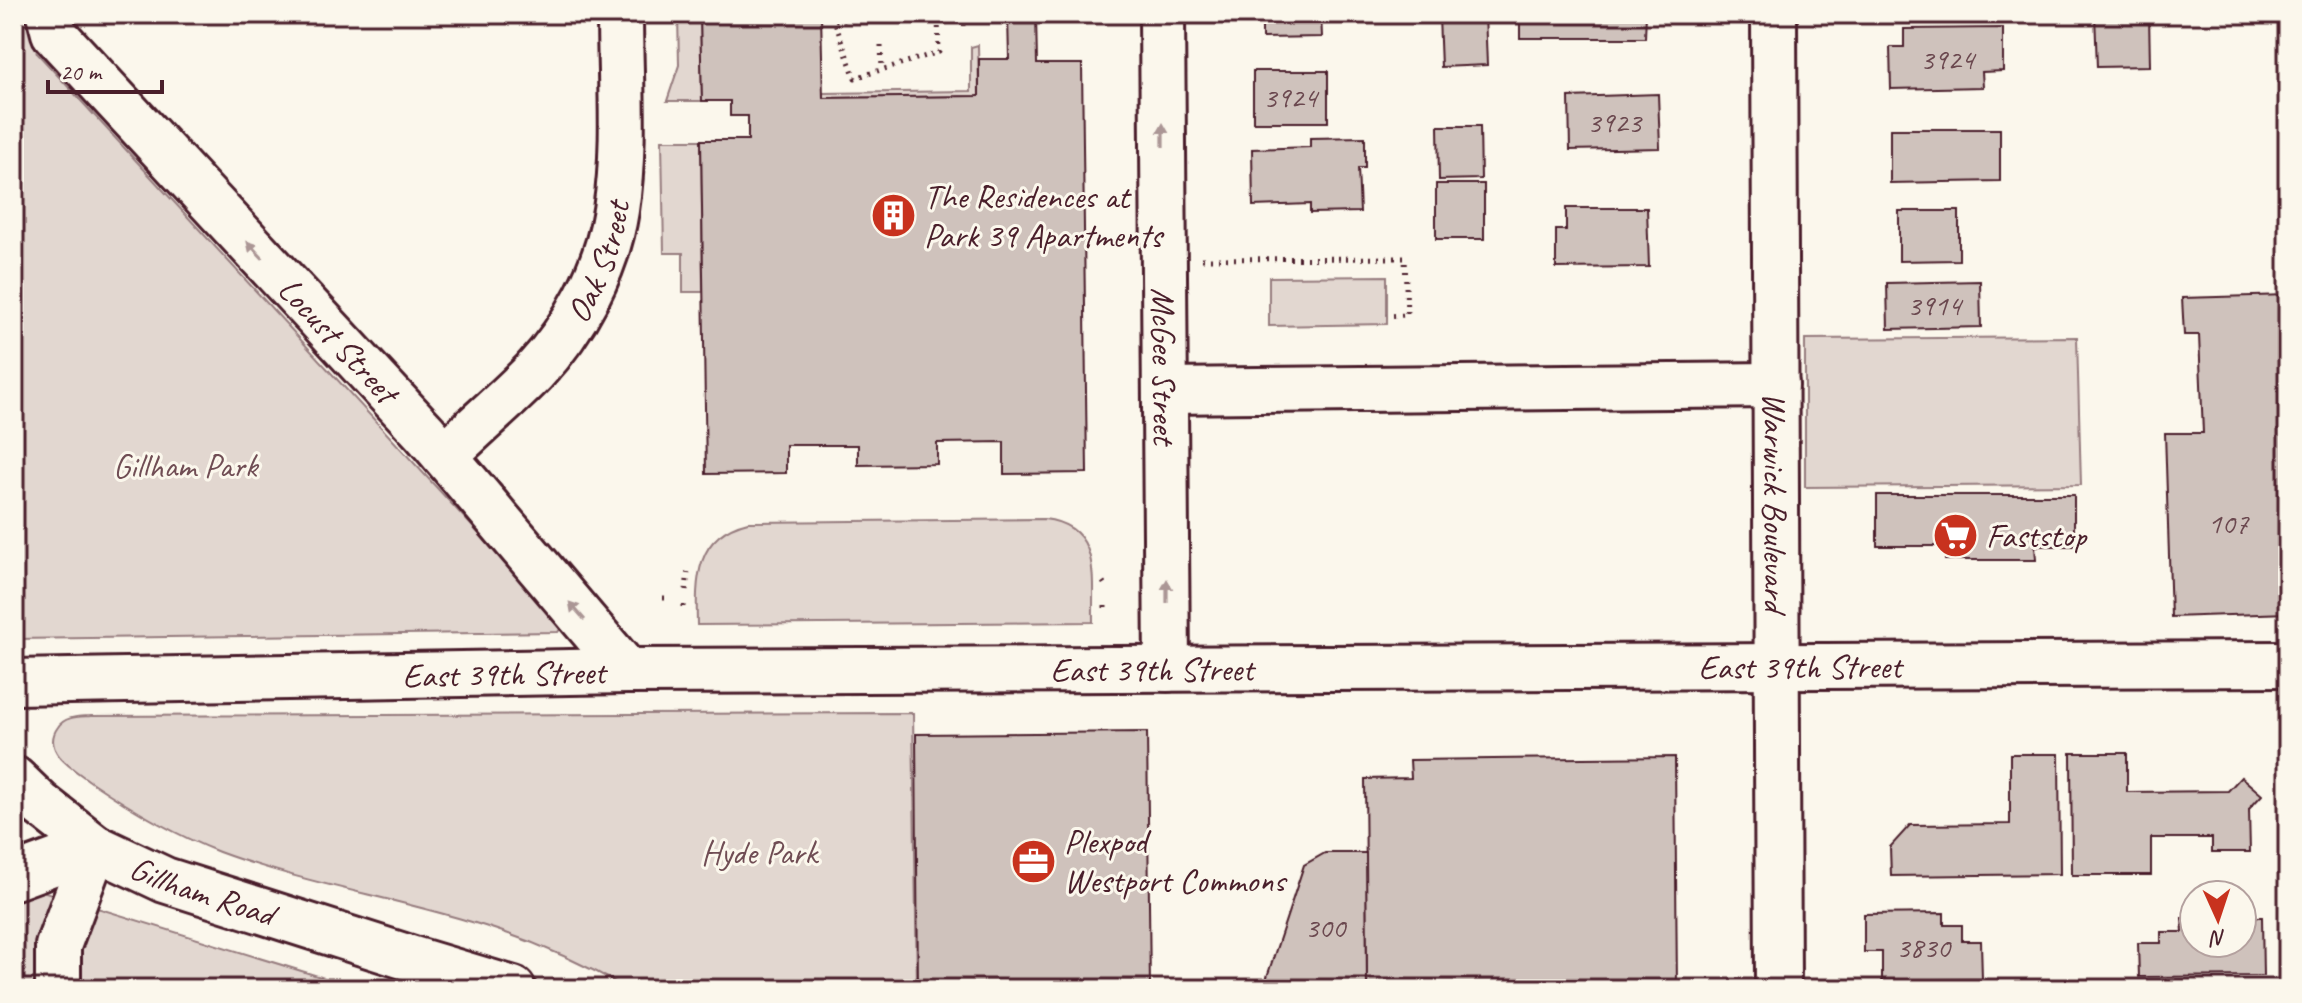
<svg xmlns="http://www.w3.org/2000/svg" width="2302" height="1003" font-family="Caveat,sans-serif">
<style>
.green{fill:#e2d7d0;stroke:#967b7e;stroke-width:2}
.building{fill:#cfc2bc;stroke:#4a1f2b;stroke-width:2}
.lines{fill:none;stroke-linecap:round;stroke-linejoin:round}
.minor-casing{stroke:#4a1f2b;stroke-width:50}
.major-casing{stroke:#4a1f2b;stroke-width:50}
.path{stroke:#4a1f2b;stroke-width:5;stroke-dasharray:2 6;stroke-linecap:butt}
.minor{stroke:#fbf7ec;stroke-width:44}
.major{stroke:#fbf7ec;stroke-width:44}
.oneway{fill:#ab9695}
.labels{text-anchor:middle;stroke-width:6;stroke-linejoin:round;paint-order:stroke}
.number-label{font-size:30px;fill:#6b484f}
.poi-label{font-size:34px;fill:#4a1f2b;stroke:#fbf7ec;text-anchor:start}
.street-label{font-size:34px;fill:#4a1f2b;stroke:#fbf7ec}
.park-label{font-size:34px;fill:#704d54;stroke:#fbf7ec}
</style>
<rect width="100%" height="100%" fill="#fbf7ec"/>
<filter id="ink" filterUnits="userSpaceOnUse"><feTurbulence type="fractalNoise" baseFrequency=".0125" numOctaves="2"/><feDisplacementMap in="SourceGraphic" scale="16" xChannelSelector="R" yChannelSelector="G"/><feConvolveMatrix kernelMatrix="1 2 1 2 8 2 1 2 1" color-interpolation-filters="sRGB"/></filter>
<g filter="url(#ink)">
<g class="green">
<polygon points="14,14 26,14 37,53 563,625 558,632 14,639"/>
<polygon points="678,14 700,14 702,101 667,101 679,65"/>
<polygon points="978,45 979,96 823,98 823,93 971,91 971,47"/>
<polygon points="662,140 701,140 703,292 683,292 683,253 664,253"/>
<polygon points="1387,276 1387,324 1269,326 1269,277"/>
<polygon points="2077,337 2081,485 1805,487 1805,339"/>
<path d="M 1044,519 C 1102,526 1092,578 1093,622 L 697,625 C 696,579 695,535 748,522 Z"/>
<path d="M 913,713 L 917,989 L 628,989 C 586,965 540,944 494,929 C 404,899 308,885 219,852 C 173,834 131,809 91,782 C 75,770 40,751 58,727 C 65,716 79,717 91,716 Z"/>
<polygon points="14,868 32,888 360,989 14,989"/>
</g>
<g class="building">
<polygon points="700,14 821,14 823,98 979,96 979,59 1009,59 1008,16 991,17 991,14 1036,14 1037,64 1082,64 1087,473 1004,474 1004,442 937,443 937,464 858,465 858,445 786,445 786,473 706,474 701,140 748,140 748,116 730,116 730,101 702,101"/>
<polygon points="1262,14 1321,14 1322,37 1262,38"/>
<polygon points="1485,14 1487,65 1441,67 1439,16"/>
<polygon points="1520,14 1646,14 1645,38 1520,38"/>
<polygon points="2095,14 2149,14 2150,66 2097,67"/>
<rect x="2233" y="14" width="55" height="5"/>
<polygon points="2003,28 2003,71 1982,72 1983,87 1891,89 1890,47 1904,47 1904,29"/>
<rect x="1253" y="71" width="75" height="51"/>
<polygon points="1658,94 1660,148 1570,150 1569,97"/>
<polygon points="1438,126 1480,126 1481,179 1439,180"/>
<polygon points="1890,129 2000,129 2000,181 1890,183"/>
<polygon points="1365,137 1365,168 1358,168 1360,212 1310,213 1310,204 1253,206 1252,149 1310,147 1310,138"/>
<rect x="1436" y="184" width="48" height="55"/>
<polygon points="1566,208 1647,208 1649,267 1556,268 1556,230 1566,230"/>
<polygon points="1899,211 1959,211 1959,260 1899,261"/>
<polygon points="1980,281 1981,327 1888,329 1887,283"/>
<polygon points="2288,295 2288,613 2171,617 2165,433 2203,433 2199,335 2184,335 2182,298"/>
<polygon points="1877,495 2074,495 2074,546 2035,546 2036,560 1945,560 1945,546 1877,546"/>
<polygon points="1147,732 1150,989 918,989 916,734"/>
<polygon points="2071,753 2127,753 2127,792 2228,791 2241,777 2262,795 2249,809 2250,852 2212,852 2212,838 2151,838 2151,875 2072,875"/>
<polygon points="2010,754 2059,754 2060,874 1891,876 1890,847 1910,825 2010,824"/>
<polygon points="1675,757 1677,989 1367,989 1365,779 1411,778 1410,760"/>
<polygon points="1325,853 1366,853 1367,989 1263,989 1304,865"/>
<polygon points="1944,913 1944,925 1962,925 1962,941 1981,941 1982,979 1882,981 1882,952 1864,952 1864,914"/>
<polygon points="2242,917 2262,917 2263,976 2139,977 2138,943 2161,943 2161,932 2183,932 2182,918 2194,918 2194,943 2242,943"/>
</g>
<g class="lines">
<defs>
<g id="minor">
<path id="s1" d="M 49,14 L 54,33 L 62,42 L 425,433 L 627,671"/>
<path id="s2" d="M 1162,14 L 1167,669"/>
<path id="s3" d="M 1774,14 L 1778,989"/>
<polyline points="1165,391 1776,385"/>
<path id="s4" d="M 445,456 C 474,427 506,401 534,372 C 575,328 607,269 616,210 C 626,146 620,79 620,14"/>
<polyline points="14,877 95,847"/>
<polyline points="58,989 58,946 95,847"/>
</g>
<g id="major">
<path id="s5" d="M 14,682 L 627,671 L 2288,664"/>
<path id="s6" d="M 14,779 L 40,804 L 95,847 L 165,880 L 413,959 L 513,989"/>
</g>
</defs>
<use href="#minor" class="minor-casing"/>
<use href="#major" class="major-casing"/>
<g class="path">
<polygon points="938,19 939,52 855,78 834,20"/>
<polyline points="938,19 963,18 963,26"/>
<polyline points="881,46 882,69"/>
<polyline points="1202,259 1405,258 1407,315 1387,316"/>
<polyline points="1103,582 1105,585"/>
<polyline points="686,590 688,570"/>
<polyline points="663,598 669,598"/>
<polyline points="683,605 683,610"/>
<polyline points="1105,608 1105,603"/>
</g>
<use href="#minor" class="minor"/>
<use href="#major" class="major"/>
</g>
<defs><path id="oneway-solid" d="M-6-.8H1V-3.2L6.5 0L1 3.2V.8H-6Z" transform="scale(2)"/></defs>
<g class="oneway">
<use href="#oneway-solid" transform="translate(1163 135) rotate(-90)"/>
<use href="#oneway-solid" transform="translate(255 250) rotate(-133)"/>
<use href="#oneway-solid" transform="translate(1167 591) rotate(-90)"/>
<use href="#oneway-solid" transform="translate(577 611) rotate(-131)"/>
</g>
</g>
<defs>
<symbol id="building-disc" viewBox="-11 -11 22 22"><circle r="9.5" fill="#c8321e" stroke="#fbf7ec"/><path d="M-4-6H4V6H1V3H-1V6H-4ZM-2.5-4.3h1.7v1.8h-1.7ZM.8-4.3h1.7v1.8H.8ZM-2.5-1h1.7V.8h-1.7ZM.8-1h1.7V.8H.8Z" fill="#fff"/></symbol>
<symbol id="supermarket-disc" viewBox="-11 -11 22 22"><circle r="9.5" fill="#c8321e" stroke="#fbf7ec"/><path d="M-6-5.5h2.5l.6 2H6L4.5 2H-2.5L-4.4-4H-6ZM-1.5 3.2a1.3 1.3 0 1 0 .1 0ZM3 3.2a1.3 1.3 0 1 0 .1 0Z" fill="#fff"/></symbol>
<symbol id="office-disc" viewBox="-11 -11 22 22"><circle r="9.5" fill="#c8321e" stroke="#fbf7ec"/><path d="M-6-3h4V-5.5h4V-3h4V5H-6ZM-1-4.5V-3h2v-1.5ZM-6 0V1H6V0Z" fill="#fff"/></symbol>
</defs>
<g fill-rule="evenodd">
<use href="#building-disc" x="868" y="190" width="51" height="51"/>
<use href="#supermarket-disc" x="1930" y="510" width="51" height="51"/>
<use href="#office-disc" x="1008" y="836" width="51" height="51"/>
</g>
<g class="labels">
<g class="number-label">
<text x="1947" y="69">3924</text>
<text x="1290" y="107">3924</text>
<text x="1614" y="132">3923</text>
<text x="1934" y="315">3914</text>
<text x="2228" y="533">107</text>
<text x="1325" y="937">300</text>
<text x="1923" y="957">3830</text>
</g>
<g class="poi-label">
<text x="924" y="208">The Residences at<tspan x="924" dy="39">Park 39 Apartments</tspan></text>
<text x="1986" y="547">Faststop</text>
<text x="1064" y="853">Plexpod<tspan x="1064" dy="39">Westport Commons</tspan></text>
</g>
<g class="street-label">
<text dy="12" stroke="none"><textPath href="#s4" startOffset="252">Oak Street</textPath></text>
<text dy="12" stroke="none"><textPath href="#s1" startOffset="438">Locust Street</textPath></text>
<text dy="12" stroke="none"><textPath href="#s2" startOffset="352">McGee Street</textPath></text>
<text dy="12" stroke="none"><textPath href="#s3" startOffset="488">Warwick Boulevard</textPath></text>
<text dy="12" stroke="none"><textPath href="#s5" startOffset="1786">East 39th Street</textPath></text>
<text dy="12" stroke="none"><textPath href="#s5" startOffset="1138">East 39th Street</textPath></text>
<text dy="12" stroke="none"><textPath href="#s5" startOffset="490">East 39th Street</textPath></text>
<text dy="12" stroke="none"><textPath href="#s6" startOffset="222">Gillham Road</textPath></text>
</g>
<g class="park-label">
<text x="185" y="477">Gillham Park</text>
<text x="759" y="864">Hyde Park</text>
</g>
</g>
<rect width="2302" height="1003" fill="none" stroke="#fbf7ec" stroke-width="48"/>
<rect x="24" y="24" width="2254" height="955" fill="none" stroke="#4a1f2b" stroke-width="3" filter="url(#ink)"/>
<g transform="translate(2218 919) rotate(177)"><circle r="38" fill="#fbf7ec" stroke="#b4a19f" stroke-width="2"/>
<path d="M0-6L14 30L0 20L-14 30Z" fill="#c8321e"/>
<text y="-12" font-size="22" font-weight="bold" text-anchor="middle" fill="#4a1f2b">N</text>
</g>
<path d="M48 80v12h114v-12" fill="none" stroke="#4a1f2b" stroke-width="4"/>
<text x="60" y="80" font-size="24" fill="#4a1f2b" stroke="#fbf7ec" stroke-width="6" paint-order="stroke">20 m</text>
</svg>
